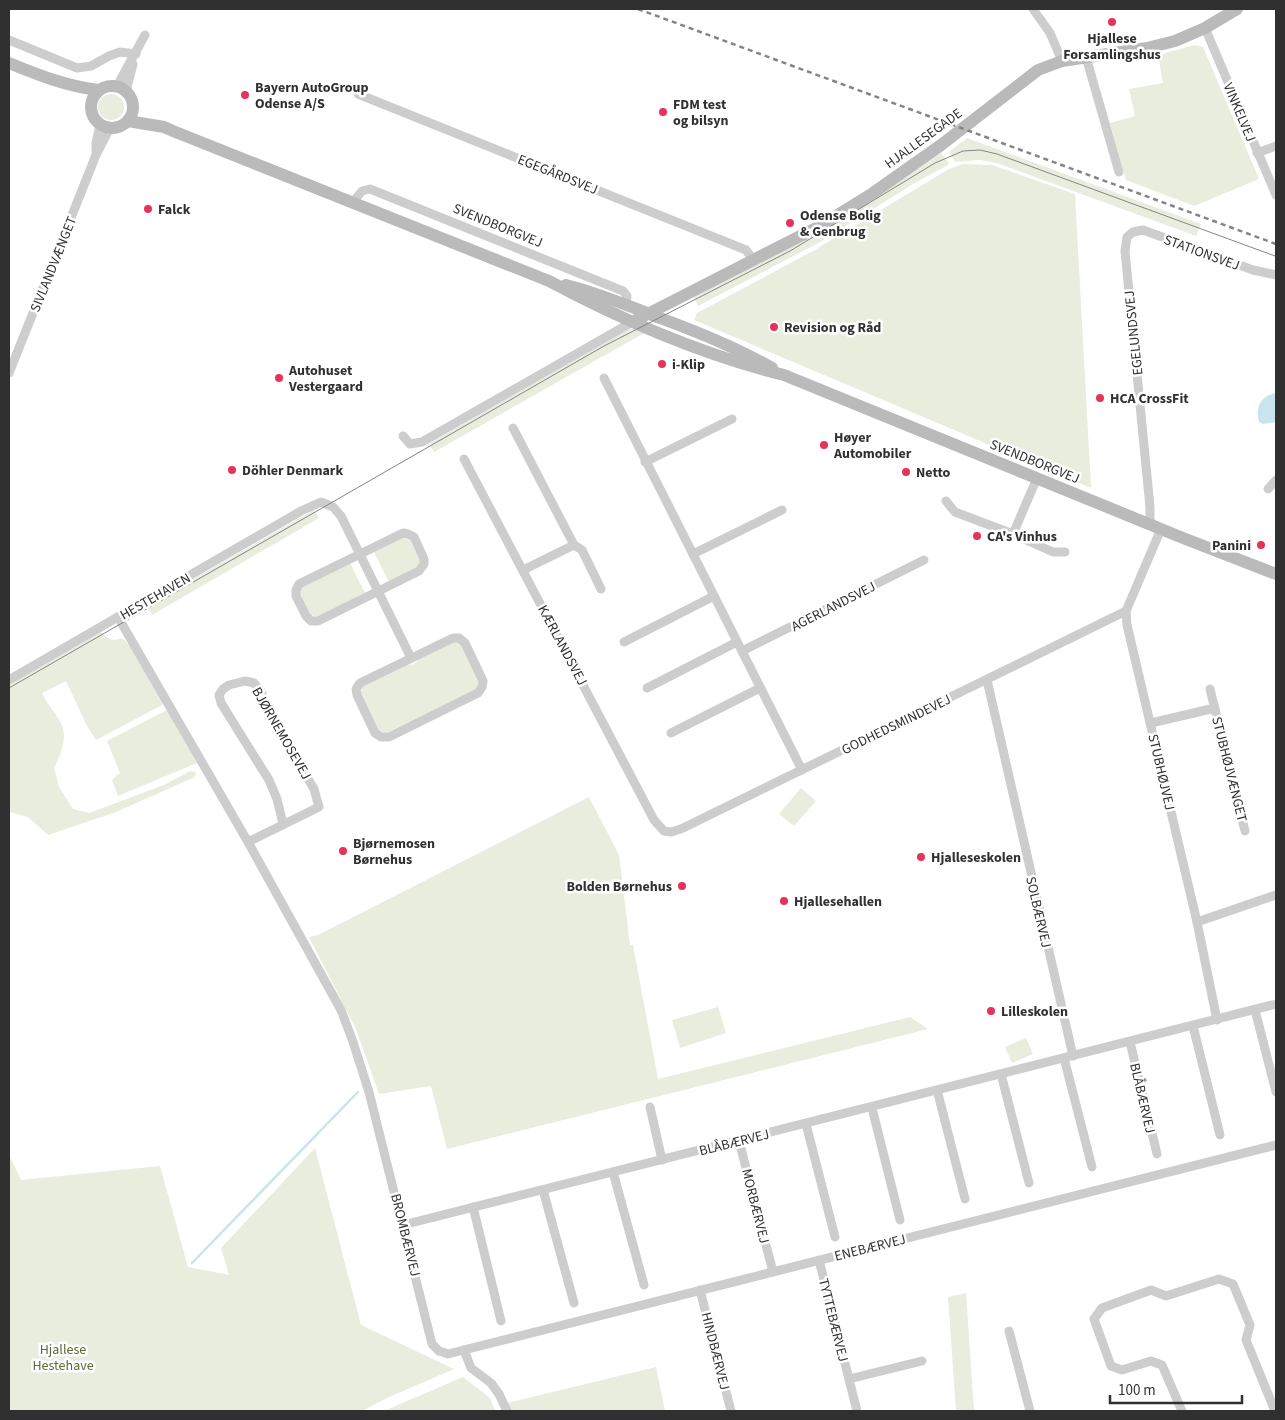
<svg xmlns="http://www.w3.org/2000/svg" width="1285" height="1420" font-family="'Source Sans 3',sans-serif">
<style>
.green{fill:#e8edde}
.water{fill:#cae4ed}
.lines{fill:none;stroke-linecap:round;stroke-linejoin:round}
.stream{stroke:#cae4ed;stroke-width:2.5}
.street{stroke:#cdcdcd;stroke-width:9}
.secondary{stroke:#bababa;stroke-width:12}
.tram{stroke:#858585;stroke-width:1}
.rail{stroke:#858585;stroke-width:2.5;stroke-dasharray:5 4;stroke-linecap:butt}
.poi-dot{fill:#e7325a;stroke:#fff;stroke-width:2}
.labels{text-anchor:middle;stroke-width:5;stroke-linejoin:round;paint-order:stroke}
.poi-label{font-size:14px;font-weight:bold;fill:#303030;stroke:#fff;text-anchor:start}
.street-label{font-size:14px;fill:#303030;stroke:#fff}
.park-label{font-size:14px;fill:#5a6c3c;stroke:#fff}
</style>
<rect width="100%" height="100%" fill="#fff"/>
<g class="green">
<polygon points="1195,45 1203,47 1259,179 1194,206 1126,180 1110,123 1135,116 1129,89 1163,83 1158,55"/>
<circle cx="111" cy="107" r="13"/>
<polygon points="967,138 1201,224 1196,236 997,163 980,160 955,162 949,152"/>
<polygon points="941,153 949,163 948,165 913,184 822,241 698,306 694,297 904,178"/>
<polygon points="963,164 992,165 1075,194 1091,488 694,320 697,313 813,251 949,169"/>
<polygon points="629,329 639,329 646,332 434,452 429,444 620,332"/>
<polygon points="314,510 319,518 152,615 146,606"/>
<polygon points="402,538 410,540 420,561 417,568 389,582 374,552"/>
<polygon points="350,563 365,593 316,617 309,614 300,594 302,587"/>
<path d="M 101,632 C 108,639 112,642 122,638 L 130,646 L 164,704 L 96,740 L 87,726 L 66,681 L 42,693 C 47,704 55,712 61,723 C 68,737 61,755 54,768 L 59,787 L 73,809 L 89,813 L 164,785 L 190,771 L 196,772 L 195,777 L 116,812 L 48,835 L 28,817 L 9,812 L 9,685 Z"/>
<polygon points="453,642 458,642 462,646 479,681 477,689 386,733 379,731 360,694 363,686 406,665 415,664 420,658"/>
<polygon points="167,710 197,763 118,796 112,780 120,773 107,741"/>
<polygon points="801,788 816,801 794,826 779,814"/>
<polygon points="589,797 619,855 630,945 633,945 658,1079 910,1017 928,1029 447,1149 431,1086 379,1094 356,1029 309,937 318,935"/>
<polygon points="718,1007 726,1033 680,1048 672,1020"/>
<polygon points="1026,1038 1033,1054 1012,1063 1005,1047"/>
<polygon points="315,1148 361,1325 454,1369 387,1398 362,1411 9,1411 9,1155 21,1180 160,1166 188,1267 229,1275 221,1248"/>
<polygon points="966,1293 974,1411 956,1411 948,1297"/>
<polygon points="656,1367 665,1411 510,1411 507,1403"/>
<polygon points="463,1377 490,1398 495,1411 384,1411"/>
</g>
<path class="water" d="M 1276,393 L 1276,422 L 1263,424 L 1259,422 C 1255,408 1260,396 1276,393 Z"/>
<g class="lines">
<polyline class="stream" points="192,1263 358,1092"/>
<g class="street">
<polyline points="1033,9 1050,33 1062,61"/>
<polyline points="1205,28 1276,195"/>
<polyline points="9,40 77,68 91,66 109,56 120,52 136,54"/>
<polyline points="1086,57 1119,172"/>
<polyline points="117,86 145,35"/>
<polyline points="126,91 133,64"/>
<polyline points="358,94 746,250 754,261"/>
<polyline points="1257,153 1276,146"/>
<polyline points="96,154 96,143 100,125"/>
<polyline points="353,202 362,191 370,189 623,291 627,296 626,304"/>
<polyline points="9,373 96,155 110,128"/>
<polyline points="604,378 802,770"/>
<polyline points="513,428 574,545 523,570"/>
<polyline points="403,436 410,444 422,442 634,321"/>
<polyline points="464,459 654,820 664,831 671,832 681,829 1126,611"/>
<polyline points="645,462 732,419"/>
<polyline points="1268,489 1276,480"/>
<polyline points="946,501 955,512 1013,534 1053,552 1065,552"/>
<polyline points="1150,524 1150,507 1125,251 1127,237 1133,232 1143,230 1253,270 1276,275"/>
<polyline points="1161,529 1126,611 1127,625 1197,922 1217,1020"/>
<polygon points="403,533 408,534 414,537 424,559 424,564 419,571 318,621 311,621 306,616 296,596 296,590 299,584"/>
<polyline points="1013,534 1037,478"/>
<polyline points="574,545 582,550 601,589"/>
<polyline points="693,554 782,510"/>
<polyline points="118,617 248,842 341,1010 352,1039 369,1092 432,1344 439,1351 448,1354 1276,1145"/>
<polygon points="453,638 459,638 465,643 483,681 482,687 478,693 389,737 381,737 375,733 357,695 356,689 360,683"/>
<polyline points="624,642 714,596"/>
<polyline points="742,651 924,560"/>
<polyline points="9,680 301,511 321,502 333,507 341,516 411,658"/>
<polyline points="987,680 1073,1056"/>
<polyline points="647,688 737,642"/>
<polyline points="1210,689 1245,831"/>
<polyline points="1151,723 1215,708"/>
<polyline points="671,733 760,688"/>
<polyline points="248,842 319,807 314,789 279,730 260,690 254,683 245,681 229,685 223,689 219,695 221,703 269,780 277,799 283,824"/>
<polyline points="1197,922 1276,895"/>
<polyline points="1255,1010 1276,1092"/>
<polyline points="1193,1026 1220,1135"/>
<polyline points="1130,1042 1157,1154"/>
<polyline points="1064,1058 1092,1167"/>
<polyline points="1001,1074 1029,1183"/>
<polyline points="937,1090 965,1199"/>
<polyline points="650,1107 662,1160"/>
<polyline points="872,1108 900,1220"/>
<polyline points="806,1124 835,1237"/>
<polyline points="739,1141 773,1272"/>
<polyline points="613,1172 644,1285"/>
<polyline points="543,1190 574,1303"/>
<polyline points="473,1207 501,1321"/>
<polyline points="403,1225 1276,1004"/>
<polyline points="819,1260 857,1411"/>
<polyline points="700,1290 731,1411"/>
<polyline points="1009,1331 1030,1411"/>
<polyline points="464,1350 471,1368 491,1383 499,1394 507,1411"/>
<polyline points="849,1379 922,1361"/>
<polyline points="1182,1411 1162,1365 1151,1361 1122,1370 1111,1366 1094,1319 1102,1308 1151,1290 1166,1296 1219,1279 1233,1284 1250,1325 1246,1340 1275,1411"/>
</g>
<g class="secondary">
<path d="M 9,63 C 38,75 66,86 98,90"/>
<circle cx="112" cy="107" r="21"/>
<path d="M 128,121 L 164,127 L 173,131 L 549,281 C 622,320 703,355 784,375 L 1183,538 L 1276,574"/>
<path d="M 566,285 C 598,293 629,306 660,318 C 698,332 736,347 772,368"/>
<polyline points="634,321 818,227 873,193 941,145 1038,70 1062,61 1147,48 1175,41 1205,28 1237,9"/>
</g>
<polyline class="tram" points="9,688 604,346 790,251 935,163 963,151 980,150 997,154 1275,256"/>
<polyline class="rail" points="638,9 1276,244"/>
</g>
<g class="poi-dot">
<circle cx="1112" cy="22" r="5"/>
<circle cx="245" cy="95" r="5"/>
<circle cx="663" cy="112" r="5"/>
<circle cx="148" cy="209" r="5"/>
<circle cx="790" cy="223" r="5"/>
<circle cx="774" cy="327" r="5"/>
<circle cx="662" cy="364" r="5"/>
<circle cx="279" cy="378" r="5"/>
<circle cx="1100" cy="398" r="5"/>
<circle cx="824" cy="445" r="5"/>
<circle cx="232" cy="470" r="5"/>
<circle cx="906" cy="472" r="5"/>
<circle cx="977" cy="536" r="5"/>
<circle cx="1261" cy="545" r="5"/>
<circle cx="343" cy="851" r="5"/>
<circle cx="921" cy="857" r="5"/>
<circle cx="682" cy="886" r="5"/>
<circle cx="784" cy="901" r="5"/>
<circle cx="991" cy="1011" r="5"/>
</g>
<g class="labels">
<g class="poi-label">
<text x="1112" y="43" text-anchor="middle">Hjallese<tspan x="1112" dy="16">Forsamlingshus</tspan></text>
<text x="255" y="92">Bayern AutoGroup<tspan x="255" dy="16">Odense A/S</tspan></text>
<text x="673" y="109">FDM test<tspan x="673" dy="16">og bilsyn</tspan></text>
<text x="158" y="214">Falck</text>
<text x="800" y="220">Odense Bolig<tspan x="800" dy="16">&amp; Genbrug</tspan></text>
<text x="784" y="332">Revision og Råd</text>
<text x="672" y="369">i-Klip</text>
<text x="289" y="375">Autohuset<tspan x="289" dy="16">Vestergaard</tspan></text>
<text x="1110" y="403">HCA CrossFit</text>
<text x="834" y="442">Høyer<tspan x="834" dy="16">Automobiler</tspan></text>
<text x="242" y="475">Döhler Denmark</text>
<text x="916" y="477">Netto</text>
<text x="987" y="541">CA's Vinhus</text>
<text x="1251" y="550" text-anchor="end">Panini</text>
<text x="353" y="848">Bjørnemosen<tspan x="353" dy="16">Børnehus</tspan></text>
<text x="931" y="862">Hjalleseskolen</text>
<text x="672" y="891" text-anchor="end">Bolden Børnehus</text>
<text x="794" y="906">Hjallesehallen</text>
<text x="1001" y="1016">Lilleskolen</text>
</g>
<g class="street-label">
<text transform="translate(1240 112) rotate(67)" y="5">VINKELVEJ</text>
<text transform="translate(923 138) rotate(-36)" y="5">HJALLESEGADE</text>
<text transform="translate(558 174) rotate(22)" y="5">EGEGÅRDSVEJ</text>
<text transform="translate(498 225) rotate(22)" y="5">SVENDBORGVEJ</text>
<text transform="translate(1202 252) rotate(20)" y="5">STATIONSVEJ</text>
<text transform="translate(53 264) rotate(-68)" y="5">SIVLANDVÆNGET</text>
<text transform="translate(1133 333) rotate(-96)" y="5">EGELUNDSVEJ</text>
<text transform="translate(1035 461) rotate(22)" y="5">SVENDBORGVEJ</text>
<text transform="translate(155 596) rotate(-30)" y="5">HESTEHAVEN</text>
<text transform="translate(833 606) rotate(-27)" y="5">AGERLANDSVEJ</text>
<text transform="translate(563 645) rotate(62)" y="5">KÆRLANDSVEJ</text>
<text transform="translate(896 724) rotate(-26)" y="5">GODHEDSMINDEVEJ</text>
<text transform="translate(282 733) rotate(60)" y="5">BJØRNEMOSEVEJ</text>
<text transform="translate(1230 769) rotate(76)" y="5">STUBHØJVÆNGET</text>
<text transform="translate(1162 772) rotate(77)" y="5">STUBHØJVEJ</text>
<text transform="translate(1039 912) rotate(77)" y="5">SOLBÆRVEJ</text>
<text transform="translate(1143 1098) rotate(77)" y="5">BLÅBÆRVEJ</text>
<text transform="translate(734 1142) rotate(-14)" y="5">BLÅBÆRVEJ</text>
<text transform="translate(756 1206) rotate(76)" y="5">MORBÆRVEJ</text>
<text transform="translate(406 1235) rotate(76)" y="5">BROMBÆRVEJ</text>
<text transform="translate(870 1247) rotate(-14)" y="5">ENEBÆRVEJ</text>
<text transform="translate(834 1320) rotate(76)" y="5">TYTTEBÆRVEJ</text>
<text transform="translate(716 1351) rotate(76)" y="5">HINDBÆRVEJ</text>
</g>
<g class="park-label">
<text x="63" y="1354">Hjallese<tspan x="63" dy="16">Hestehave</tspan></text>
</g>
</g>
<rect width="1285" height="1420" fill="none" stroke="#303030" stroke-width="20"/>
<path d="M1110 1395v8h132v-8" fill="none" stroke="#303030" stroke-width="2.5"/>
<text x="1118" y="1395" font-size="15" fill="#303030" stroke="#ffffff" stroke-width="4" paint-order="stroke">100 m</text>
</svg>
